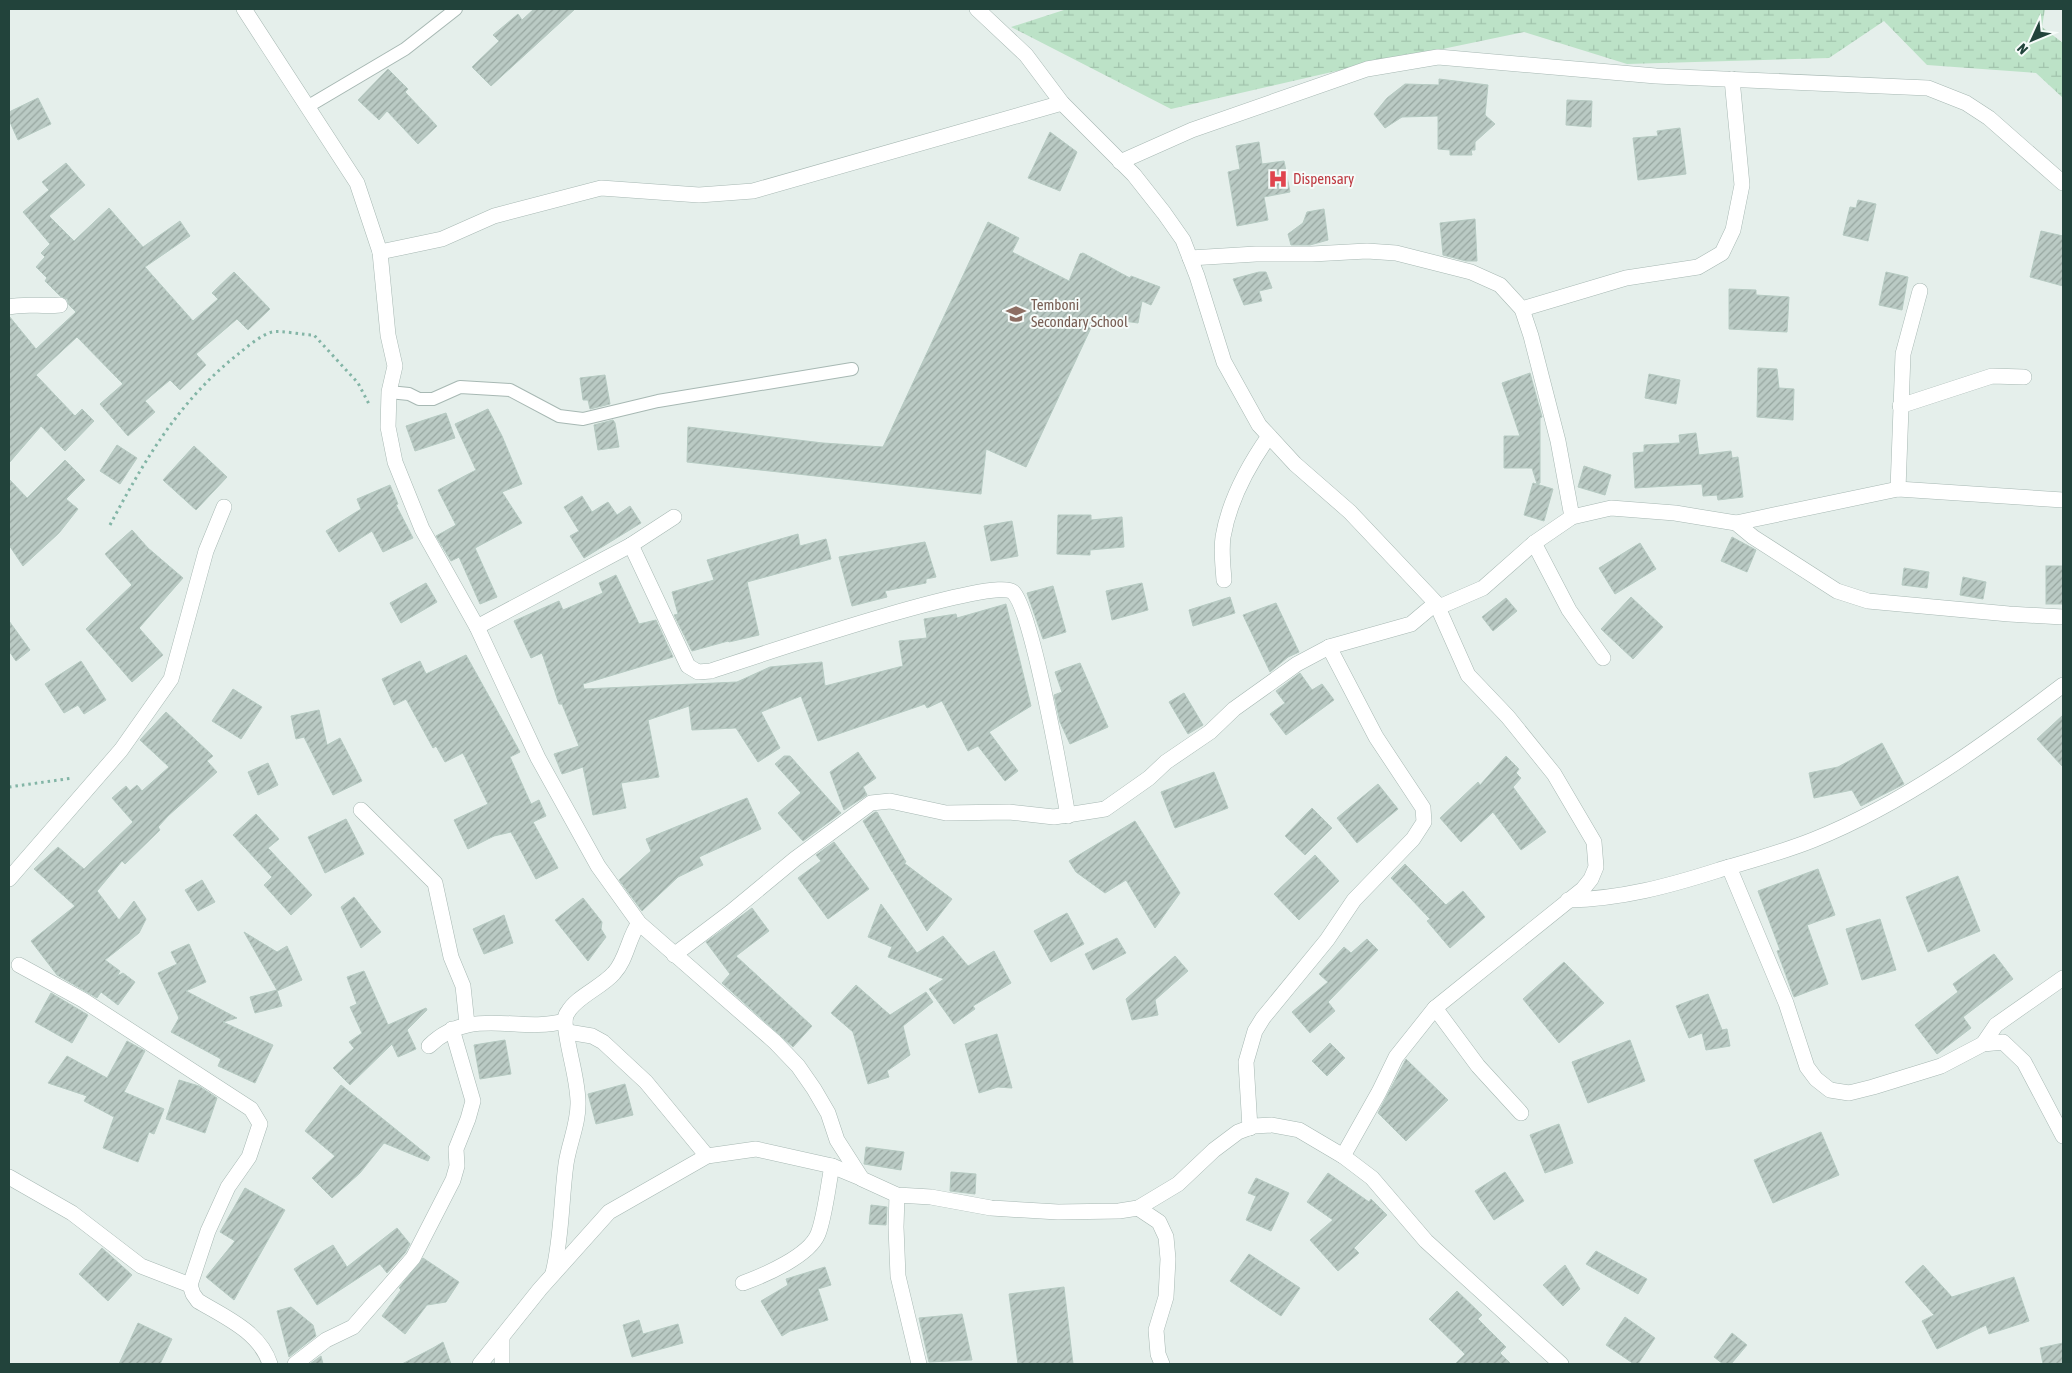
<svg xmlns="http://www.w3.org/2000/svg" width="2072" height="1373" font-family="'Asap Condensed',sans-serif">
<style>
.wetland{fill:url(#wetland-marsh)}
.building{fill:url(#building-hatch);stroke:#b6cac2}
.lines{fill:none;stroke-linecap:round;stroke-linejoin:round}
.service-casing{stroke:#a7b8b3;stroke-width:14}
.minor-casing{stroke:#a7b8b3;stroke-width:16}
.path{stroke:#83b5a6;stroke-width:3;stroke-dasharray:2.5 4;stroke-linecap:butt}
.service{stroke:#fff;stroke-width:12}
.minor{stroke:#fff;stroke-width:15}
.labels{text-anchor:middle;stroke-width:4;stroke-linejoin:round;paint-order:stroke}
.health-label{font-size:15px;fill:#be3a42;stroke:#f6fbf9;text-anchor:start}
.education-label{font-size:15px;fill:#785e54;stroke:#f6fbf9;text-anchor:start}
</style>
<defs>
<pattern id="wetland-marsh" width="20" height="14" patternUnits="userSpaceOnUse" patternTransform="scale(1.25)"><rect width="20" height="14" fill="#bce2c7"/><path d="M1 5h8M5 5V1M11 12h8M15 12V8" fill="none" stroke="#a1c3ac"/></pattern>
<pattern id="building-hatch" width="6" height="6" patternUnits="userSpaceOnUse" patternTransform="scale(1.25)"><rect width="6" height="6" fill="#bacac4"/><path d="M-1 1l2-2M0 6l6-6M5 7l2-2" fill="none" stroke="#97a6a0"/></pattern>
</defs>
<rect width="100%" height="100%" fill="#e5efeb"/>
<polygon class="wetland" points="1067,9 2045,9 2042,27 2063,43 2063,98 2036,73 1927,65 1884,21 1829,58 1627,64 1524,32 1332,72 1171,109 1011,27"/>
<g class="building">
<polygon points="534,9 575,9 491,86 472,67 499,41 493,35 518,14 522,20"/>
<polygon points="388,69 408,89 405,92 437,126 418,144 387,111 379,120 358,100"/>
<polygon points="1439,79 1488,85 1485,115 1495,124 1475,142 1475,150 1471,150 1472,155 1450,155 1450,150 1438,149 1438,116 1402,117 1385,128 1374,114 1387,98 1405,84 1439,85"/>
<polygon points="38,98 51,124 18,140 9,120 9,112"/>
<polygon points="1567,100 1592,101 1591,127 1566,125"/>
<polygon points="1680,128 1686,174 1638,180 1633,138 1658,136 1657,131"/>
<polygon points="1050,132 1077,152 1060,191 1028,178"/>
<polygon points="1259,142 1262,164 1284,161 1290,192 1264,197 1268,220 1237,226 1228,172 1240,169 1236,146"/>
<polygon points="66,163 85,185 49,216 74,241 109,208 143,247 180,221 190,236 145,267 193,321 218,299 212,293 234,272 270,309 248,330 237,319 196,354 206,365 180,390 170,380 145,401 155,412 128,436 100,404 123,384 77,337 36,375 75,416 82,409 94,421 65,451 41,426 9,463 9,316 36,349 76,312 69,305 67,299 60,296 45,281 47,278 36,267 45,257 41,253 50,244 23,212 49,190 42,182"/>
<polygon points="1858,200 1876,204 1868,241 1843,235 1850,207 1856,208"/>
<polygon points="1324,209 1328,240 1310,245 1291,245 1288,234 1303,223 1307,212"/>
<polygon points="1475,219 1477,261 1466,261 1443,255 1440,223"/>
<polygon points="988,222 1019,238 1012,252 1069,281 1080,254 1083,253 1130,278 1131,276 1160,287 1151,305 1142,301 1138,323 1096,317 1026,467 986,449 981,494 687,462 688,427 823,443 883,447"/>
<polygon points="2041,231 2063,236 2063,286 2030,277"/>
<polygon points="1259,272 1266,272 1272,288 1259,291 1262,301 1244,305 1233,279"/>
<polygon points="1886,272 1908,277 1902,310 1879,305"/>
<polygon points="1729,289 1756,290 1756,295 1789,297 1787,332 1729,329"/>
<polygon points="1758,368 1777,369 1779,388 1794,389 1793,420 1757,417"/>
<polygon points="1530,373 1542,417 1540,418 1540,483 1537,484 1532,468 1504,468 1504,436 1520,436 1502,383"/>
<polygon points="1649,374 1680,380 1676,404 1645,398"/>
<polygon points="605,375 610,404 590,409 588,400 583,400 580,378"/>
<polygon points="488,409 502,436 522,484 502,492 522,523 475,548 497,597 480,604 459,557 451,561 436,536 456,525 438,490 476,470 455,424"/>
<polygon points="446,413 455,438 415,451 406,426"/>
<polygon points="613,420 615,423 619,447 598,450 594,425"/>
<polygon points="1696,433 1699,455 1731,451 1732,458 1738,457 1743,497 1718,500 1717,495 1703,496 1702,484 1635,488 1633,453 1644,452 1644,445 1680,443 1679,435"/>
<polygon points="117,445 137,458 120,484 100,471"/>
<polygon points="194,446 227,477 196,510 163,480"/>
<polygon points="65,460 85,480 66,499 78,509 59,533 23,566 9,545 9,479 27,498"/>
<polygon points="1584,466 1611,475 1605,495 1578,487"/>
<polygon points="1533,483 1553,489 1544,521 1524,515"/>
<polygon points="390,485 398,504 396,505 413,538 383,552 372,531 339,552 326,531 361,509 357,499"/>
<polygon points="582,496 592,512 608,502 617,515 630,506 641,523 584,558 570,536 579,531 564,507"/>
<polygon points="1058,515 1091,515 1091,520 1122,517 1124,547 1090,550 1090,555 1057,554"/>
<polygon points="1012,521 1018,556 991,561 984,526"/>
<polygon points="132,530 148,548 183,578 139,628 163,655 132,682 86,629 132,585 105,554"/>
<polygon points="798,534 800,546 826,539 831,559 747,582 759,635 729,642 728,641 692,651 674,615 678,614 672,592 714,580 707,560"/>
<polygon points="1732,537 1756,550 1747,572 1721,561"/>
<polygon points="925,542 936,577 926,579 926,583 885,591 887,597 852,606 839,557"/>
<polygon points="1640,543 1656,569 1615,594 1599,568"/>
<rect x="2046" y="566" width="17" height="38"/>
<polygon points="1904,568 1929,572 1927,588 1902,585"/>
<polygon points="616,575 639,624 656,620 673,657 583,684 584,689 737,682 770,667 822,662 825,686 903,666 899,641 927,638 924,619 956,614 957,618 1006,604 1031,706 989,732 1018,771 1005,781 978,746 968,751 942,701 927,708 925,704 818,741 801,696 761,712 780,748 758,762 736,728 692,730 689,706 648,720 659,777 621,783 626,808 593,815 583,767 562,774 554,754 579,746 562,704 559,704 542,653 531,658 514,621 559,601 563,610 603,593 599,583"/>
<polygon points="1963,577 1986,582 1983,599 1960,595"/>
<polygon points="426,583 437,602 401,623 390,603"/>
<polygon points="1142,583 1148,610 1112,620 1106,591"/>
<polygon points="1053,586 1066,632 1043,639 1027,593"/>
<polygon points="1230,597 1235,613 1193,626 1189,610"/>
<polygon points="1631,597 1663,627 1633,659 1601,629"/>
<polygon points="1506,598 1517,611 1493,631 1482,617"/>
<polygon points="1276,603 1299,652 1288,657 1270,672 1243,615"/>
<polygon points="9,621 30,650 16,661 9,651"/>
<polygon points="466,655 520,752 510,757 531,804 539,800 546,816 533,822 558,868 536,879 511,832 494,836 468,849 454,820 488,804 463,753 445,762 436,746 433,748 406,699 394,705 382,679 420,661 426,674"/>
<polygon points="81,661 106,700 84,714 78,705 64,713 45,684"/>
<polygon points="1080,663 1108,727 1070,744 1060,722 1054,695 1062,692 1055,672"/>
<polygon points="1300,673 1312,690 1322,684 1334,700 1286,735 1270,714 1285,703 1276,691"/>
<polygon points="233,689 262,707 241,739 212,721"/>
<polygon points="1184,693 1203,725 1188,734 1169,702"/>
<polygon points="319,710 327,745 340,738 362,781 333,795 304,737 296,739 291,716"/>
<polygon points="166,712 213,756 207,761 217,772 168,816 158,827 160,830 125,864 122,861 97,891 119,920 134,901 146,919 139,933 105,960 120,971 117,976 123,973 135,982 118,1005 101,992 97,998 57,975 31,941 75,906 34,869 58,847 84,869 133,822 112,798 126,786 130,791 137,785 142,791 169,767 140,740"/>
<polygon points="2063,715 2063,767 2037,739"/>
<polygon points="1882,743 1904,784 1861,806 1852,790 1814,798 1809,773 1838,767"/>
<polygon points="858,752 876,778 863,787 867,795 844,810 830,772"/>
<polygon points="784,756 790,756 841,813 803,841 778,813 801,793 775,764"/>
<polygon points="1506,756 1519,769 1516,773 1521,778 1513,787 1546,832 1521,850 1493,812 1461,842 1440,818 1478,782 1480,785"/>
<polygon points="268,763 278,785 258,795 248,772"/>
<polygon points="1214,772 1228,808 1175,828 1161,792"/>
<polygon points="1378,784 1398,809 1357,843 1337,818"/>
<polygon points="747,798 761,829 699,857 703,865 678,877 642,911 619,880 651,851 646,839"/>
<polygon points="1312,808 1332,828 1305,855 1285,836"/>
<polygon points="875,812 877,812 906,862 904,863 952,899 927,931 893,873 895,870 892,872 863,821"/>
<polygon points="256,814 279,839 268,848 312,895 291,915 264,885 272,877 233,835"/>
<polygon points="346,819 364,854 325,873 308,837"/>
<polygon points="1135,821 1180,893 1155,928 1126,880 1105,893 1076,872 1069,861"/>
<polygon points="834,842 869,889 828,919 798,878 821,861 816,855"/>
<polygon points="1315,855 1339,881 1299,920 1274,894"/>
<polygon points="1405,864 1446,905 1463,891 1485,917 1450,948 1427,921 1430,919 1391,878"/>
<polygon points="1818,869 1835,915 1807,925 1828,984 1794,997 1777,951 1780,950 1758,891"/>
<polygon points="1958,876 1980,931 1928,952 1906,897"/>
<polygon points="202,880 215,902 198,911 185,890"/>
<polygon points="354,897 381,932 361,948 341,907"/>
<polygon points="583,898 602,922 601,929 606,937 588,961 555,920"/>
<polygon points="881,904 917,953 943,936 968,966 994,951 1011,983 973,1006 975,1009 954,1024 929,989 944,979 888,957 892,947 868,937"/>
<polygon points="752,908 769,931 736,956 812,1026 793,1047 722,983 730,974 706,942"/>
<polygon points="1067,913 1084,944 1051,962 1034,931"/>
<polygon points="504,915 513,943 484,954 473,929"/>
<polygon points="1880,919 1896,970 1862,980 1846,929"/>
<polygon points="244,932 277,952 287,946 302,980 277,991 282,1006 255,1013 250,997 277,990"/>
<polygon points="1117,938 1126,953 1093,970 1085,954"/>
<polygon points="1367,939 1378,950 1328,1002 1335,1011 1310,1033 1292,1012 1328,982 1319,974 1344,947 1351,953"/>
<polygon points="189,944 206,982 186,991 237,1018 223,1022 273,1045 255,1083 218,1066 221,1059 171,1032 179,1018 158,973 177,964 171,952"/>
<polygon points="1994,954 2013,979 1963,1017 1971,1028 1937,1054 1915,1025 1958,992 1953,984"/>
<polygon points="1175,956 1188,971 1155,1000 1158,1015 1132,1020 1126,999"/>
<polygon points="1564,962 1604,1003 1559,1043 1523,999"/>
<polygon points="364,971 388,1025 426,1008 427,1010 407,1030 416,1049 398,1057 392,1044 350,1085 333,1068 354,1048 349,1042 362,1033 350,1007 357,1004 347,977"/>
<polygon points="856,985 890,1015 926,992 933,1002 903,1026 910,1055 887,1071 889,1077 868,1084 853,1032 831,1013"/>
<polygon points="51,993 88,1015 72,1043 35,1022"/>
<polygon points="1708,994 1722,1030 1727,1029 1730,1046 1706,1050 1702,1033 1689,1038 1676,1006"/>
<polygon points="997,1034 1012,1088 998,1087 979,1093 965,1044"/>
<polygon points="505,1040 511,1074 480,1079 474,1045"/>
<polygon points="1630,1040 1645,1081 1588,1103 1572,1062"/>
<polygon points="127,1041 145,1051 124,1092 164,1109 154,1134 149,1132 138,1162 103,1148 114,1117 84,1101 87,1096 48,1083 67,1056 107,1078"/>
<polygon points="1330,1043 1345,1058 1327,1076 1312,1061"/>
<polygon points="1406,1059 1448,1100 1406,1141 1378,1113"/>
<polygon points="179,1080 199,1086 217,1098 205,1133 166,1119"/>
<polygon points="625,1084 633,1115 596,1124 588,1094"/>
<polygon points="341,1085 430,1157 428,1161 384,1143 360,1173 332,1198 312,1178 335,1156 305,1131"/>
<polygon points="1559,1124 1573,1163 1545,1173 1530,1135"/>
<polygon points="1821,1132 1839,1175 1773,1203 1754,1160"/>
<polygon points="866,1147 904,1152 901,1170 864,1164"/>
<polygon points="951,1172 976,1174 975,1194 950,1191"/>
<polygon points="1505,1172 1524,1201 1494,1220 1475,1191"/>
<polygon points="1328,1173 1369,1202 1371,1199 1387,1215 1354,1248 1359,1253 1338,1271 1310,1240 1333,1220 1307,1202"/>
<polygon points="1256,1178 1289,1193 1271,1231 1246,1220 1256,1196 1248,1193"/>
<polygon points="245,1188 285,1210 234,1300 206,1277 235,1241 220,1232"/>
<polygon points="871,1205 887,1207 886,1225 869,1224"/>
<polygon points="397,1228 410,1244 405,1253 387,1273 380,1264 317,1305 294,1269 333,1245 347,1267"/>
<polygon points="102,1248 132,1275 108,1301 79,1274"/>
<polygon points="1596,1251 1647,1279 1638,1294 1586,1264"/>
<polygon points="1249,1254 1300,1288 1281,1316 1230,1281"/>
<polygon points="423,1258 459,1282 446,1302 427,1305 405,1334 382,1316 401,1290 399,1288"/>
<polygon points="1565,1265 1580,1289 1563,1306 1543,1285"/>
<polygon points="1923,1265 1952,1297 2014,1277 2029,1321 1989,1334 1986,1325 1937,1349 1922,1321 1934,1315 1905,1282"/>
<polygon points="825,1267 831,1285 818,1289 828,1320 790,1331 782,1336 761,1301 788,1285 786,1279"/>
<polygon points="1064,1287 1073,1364 1018,1364 1009,1294"/>
<polygon points="1457,1291 1482,1315 1478,1319 1506,1347 1500,1353 1511,1364 1455,1364 1465,1354 1429,1319"/>
<polygon points="291,1307 313,1325 316,1336 289,1357 277,1311"/>
<polygon points="962,1314 972,1360 929,1362 919,1318"/>
<polygon points="1625,1317 1655,1338 1638,1364 1634,1364 1606,1345"/>
<polygon points="639,1320 643,1334 678,1324 683,1343 632,1357 623,1325"/>
<polygon points="138,1323 172,1339 160,1364 119,1364"/>
<polygon points="1732,1333 1747,1345 1731,1364 1723,1364 1714,1357"/>
<polygon points="443,1342 451,1364 402,1364 433,1348"/>
<polygon points="2063,1343 2063,1364 2043,1364 2040,1348"/>
<polygon points="321,1356 323,1364 310,1364"/>
</g>
<g class="lines">
<defs>
<g id="service">
<polyline points="307,107 405,49 456,9"/>
<polyline points="389,392 409,394 419,399 433,399 460,387 510,390 559,416 583,419 658,401 852,369"/>
</g>
<g id="minor">
<polyline points="244,9 357,183 380,252 388,335 395,366 389,392 388,427 395,462 422,529 477,627 538,758 598,866 639,923 775,1042 798,1066 814,1089 828,1113 837,1140 862,1179 897,1195 931,1197 991,1208 1058,1212 1119,1211 1138,1208 1178,1184 1214,1150 1238,1132 1254,1126 1272,1125 1299,1130 1343,1156 1372,1178 1426,1241 1561,1364"/>
<polyline points="977,9 1026,55 1062,103 1134,175 1164,213 1183,240 1197,276 1224,362 1259,425 1295,464 1350,512 1436,603 1468,675 1508,717 1554,774 1594,842 1596,867 1591,879 1583,889 1435,1008 1396,1057 1379,1092 1343,1156"/>
<polyline points="1120,162 1192,130 1367,69 1438,57 1656,76 1928,88 1966,103 1989,118 2063,183"/>
<polyline points="380,252 442,239 494,216 601,188 699,195 753,191 1062,103"/>
<polyline points="1190,258 1256,254 1312,254 1367,251 1396,253 1471,272 1500,285 1522,309 1531,336 1558,441 1572,517"/>
<path d="M 9,307 C 26,303 42,307 60,305"/>
<polyline points="1522,309 1626,278 1698,267 1722,253 1733,230 1742,185 1732,79"/>
<polyline points="1900,406 1992,376 2024,377"/>
<polyline points="1898,489 1903,354 1920,291"/>
<polyline points="1736,523 1898,489 2063,500"/>
<polyline points="1534,543 1569,610 1603,658"/>
<path d="M 631,545 L 688,666 L 698,672 L 711,671 C 748,659 993,575 1013,592 C 1032,610 1062,781 1068,816"/>
<path d="M 1224,580 C 1223,566 1221,551 1223,537 C 1229,501 1248,466 1269,436"/>
<polyline points="1439,607 1483,588 1534,543 1572,517 1611,508 1675,513 1736,523 1753,537 1837,591 1868,601 2009,614 2063,617"/>
<polyline points="477,627 631,545 674,517"/>
<polyline points="361,810 435,883 451,957 463,986 467,1024"/>
<polyline points="1729,867 1786,1003 1807,1067 1816,1079 1830,1090 1849,1093 1873,1087 1941,1066 1983,1044 2003,1042 2024,1062 2063,1136"/>
<polyline points="9,879 121,750 171,679 206,551 224,507"/>
<path d="M 1568,900 C 1621,899 1669,886 1719,870 C 1750,861 1783,852 1813,840 C 1905,803 1985,744 2063,685"/>
<polyline points="674,955 731,912 795,859 871,803 890,801 946,813 1009,812 1054,817 1105,809 1149,778 1166,762 1210,732 1234,709 1297,664 1329,647 1411,624 1436,603"/>
<path d="M 19,965 L 83,1000 L 251,1109 L 260,1124 L 249,1157 L 228,1187 L 208,1231 L 190,1285 L 193,1294 L 198,1301 C 225,1317 260,1332 270,1364"/>
<polyline points="1435,1008 1478,1066 1521,1113"/>
<polyline points="568,1032 592,1036 603,1042 646,1082 707,1156"/>
<polyline points="1983,1044 1996,1025 2063,978"/>
<path d="M 429,1046 C 471,1005 517,1034 565,1021"/>
<polyline points="1250,1128 1246,1062 1255,1031 1263,1018 1327,940 1354,900 1413,839 1424,822 1423,808 1376,737 1329,647"/>
<polyline points="9,1177 72,1213 141,1266 190,1285"/>
<polyline points="897,1195 896,1227 898,1276 919,1364"/>
<polyline points="1138,1208 1159,1222 1166,1237 1168,1259 1166,1297 1156,1330 1158,1354 1162,1364"/>
<path d="M 553,1273 C 562,1237 561,1201 566,1164 C 569,1143 579,1123 578,1101 C 577,1074 567,1049 565,1022 C 565,1019 566,1014 568,1012 C 576,997 602,987 614,973 C 627,959 628,938 639,923"/>
<path d="M 743,1283 C 765,1275 809,1256 818,1234 C 825,1216 828,1186 832,1166"/>
<polyline points="502,1339 502,1364"/>
<polyline points="295,1364 326,1340 353,1327 413,1258 453,1180 457,1166 456,1149 468,1119 473,1101 452,1029"/>
<polyline points="480,1364 540,1289 609,1212 707,1156 756,1149 832,1166 861,1178"/>
</g>
</defs>
<use href="#service" class="service-casing"/>
<use href="#minor" class="minor-casing"/>
<g class="path">
<path d="M 110,525 C 144,461 179,401 237,355 C 247,347 259,336 272,332 C 281,330 303,335 314,335 L 358,383 L 370,406"/>
<polyline points="9,787 73,778"/>
</g>
<use href="#service" class="service"/>
<use href="#minor" class="minor"/>
</g>
<defs>
<symbol id="hospital-bare" viewBox="-9 -9 18 18"><path d="M-5-5h3v3.5h4V-5h3V5h-3V1.5h-4V5h-3Z" fill="#e0444e" stroke="#f6fbf9" stroke-width="2.5" paint-order="stroke"/></symbol>
<symbol id="school-bare" viewBox="-9 -9 18 18"><path d="M0-5L7-2L0 1L-7-2ZM-4 1L0 2.5L4 1V4Q0 6-4 4Z" fill="#8d6e63" stroke="#f6fbf9" stroke-width="2.5" paint-order="stroke"/></symbol>
</defs>
<g fill-rule="evenodd">
<use href="#hospital-bare" x="1264" y="165" width="28" height="28"/>
<use href="#school-bare" x="1002" y="300" width="28" height="28"/>
</g>
<g class="labels">
<g class="health-label">
<text x="1293" y="184">Dispensary</text>
</g>
<g class="education-label">
<text x="1031" y="310">Temboni<tspan x="1031" dy="17">Secondary School</tspan></text>
</g>
</g>
<rect width="2072" height="1373" fill="none" stroke="#22433b" stroke-width="20"/>
<g transform="translate(2032 40) rotate(226)" stroke="#f6fbf9" stroke-width="4" paint-order="stroke">
<path d="M0-4L9 19L0 12L-9 19Z" fill="#22433b"/>
<text y="-8" font-size="14" font-weight="bold" text-anchor="middle" fill="#22433b">N</text>
</g>
</svg>
